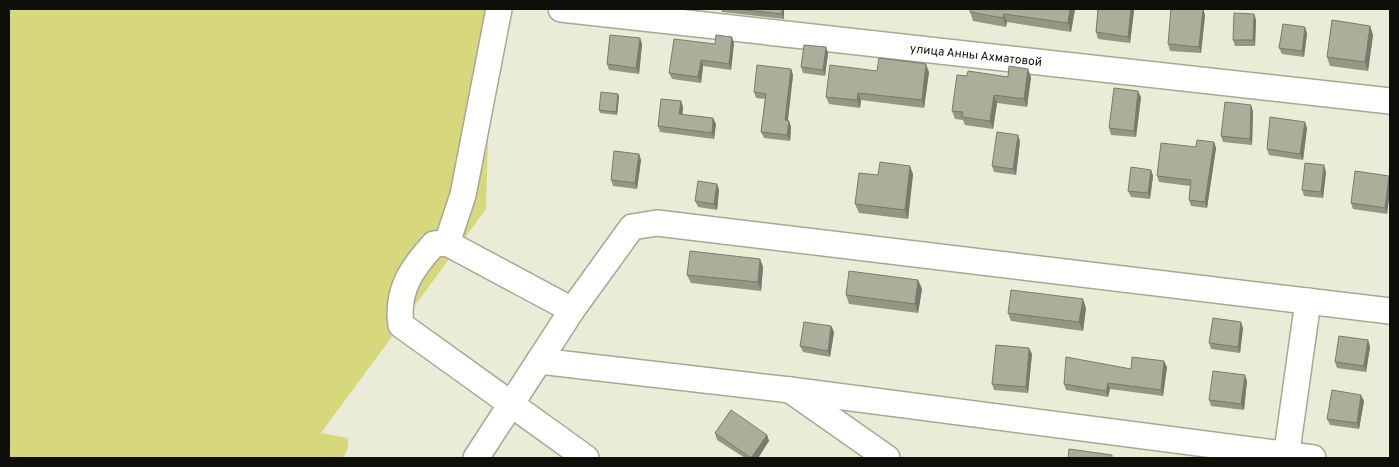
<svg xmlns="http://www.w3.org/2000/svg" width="1399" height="467" font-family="Overpass,sans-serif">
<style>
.green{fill:#d7d77d}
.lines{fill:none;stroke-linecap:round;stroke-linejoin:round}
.minor-casing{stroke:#a7a794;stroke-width:28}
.minor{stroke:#fff;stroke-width:25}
.wall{fill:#959684}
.shaded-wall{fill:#797a6c}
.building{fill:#adae9a;stroke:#797a6c}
.labels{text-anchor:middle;stroke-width:5;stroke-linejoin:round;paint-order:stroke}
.street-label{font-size:12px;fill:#0f0f09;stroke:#fff}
</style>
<rect width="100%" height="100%" fill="#ebecd7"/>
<polygon class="green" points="9,9 492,9 486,209 321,433 348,438 348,448 343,458 9,458"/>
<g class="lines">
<defs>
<g id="minor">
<polyline points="561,9 1390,101"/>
<polyline points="447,243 463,195 499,9"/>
<polyline points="572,310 632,227 657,223 1390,311"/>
<path d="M 539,361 L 572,310 L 447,243 L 434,244 C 412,268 396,290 401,325 L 586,458"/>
<polyline points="790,390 1313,458"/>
<polyline points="476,458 539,361 790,390 887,458"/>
<polyline points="1286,458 1308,301"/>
</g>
</defs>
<use href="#minor" class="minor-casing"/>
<use href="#minor" class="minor"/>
</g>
<g class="wall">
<polygon points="719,9 784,9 784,19 722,12 721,9"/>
<polygon points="970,9 1075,9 1071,32 1007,22 1006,27 973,21 970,12"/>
<polygon points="1098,9 1133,9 1134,11 1130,43 1098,39 1096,32"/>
<polygon points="1203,9 1205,15 1201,53 1170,51 1168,44"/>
<polygon points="1254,14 1256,20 1255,46 1235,46 1233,40"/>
<polygon points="1370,26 1373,35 1368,71 1330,66 1327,57"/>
<polygon points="1307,33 1304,57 1282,54 1279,48"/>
<polygon points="640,38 642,44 639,74 609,70 607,64"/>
<polygon points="734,43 731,70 703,66 701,83 672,79 669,73 715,44"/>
<polygon points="826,47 828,53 825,76 803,73 801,67"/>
<polygon points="791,69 793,75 788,120 789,121 791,127 790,141 764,138 761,132 765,99 756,98 754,92"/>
<polygon points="877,71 929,72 924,108 861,100 860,108 829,104 826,97"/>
<polygon points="967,76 1031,77 1027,107 997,103 993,129 965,125 963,120 955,119 952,111"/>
<polygon points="618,94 619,97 617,115 600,113 599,110"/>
<polygon points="1141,97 1136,137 1111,135 1109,128"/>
<polygon points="681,101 683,107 682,114 716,124 714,139 660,132 658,126"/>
<polygon points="1253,111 1252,145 1223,142 1221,136"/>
<polygon points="1307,128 1303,160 1269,155 1267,149"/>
<polygon points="1020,141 1016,175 994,172 992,166"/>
<polygon points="1214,142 1216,148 1207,208 1191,206 1189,200 1190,186 1159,182 1157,176 1196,147"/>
<polygon points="639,154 641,160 637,189 613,186 611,180"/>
<polygon points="1151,170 1153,176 1150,199 1131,197 1128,191"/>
<polygon points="1326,172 1323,198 1304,196 1302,190"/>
<polygon points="913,174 908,219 859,213 855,204 878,175"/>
<polygon points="1390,179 1390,190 1387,214 1353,209 1351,203"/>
<polygon points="717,184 719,190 717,210 698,207 695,201"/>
<polygon points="760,259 763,267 761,291 691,283 687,275"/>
<polygon points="918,280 922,289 918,313 849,304 846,295"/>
<polygon points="1086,308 1083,331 1011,321 1008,313"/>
<polygon points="831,326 834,332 830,357 803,352 800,346"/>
<polygon points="1243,328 1240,353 1211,349 1209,343"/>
<polygon points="1368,340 1370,347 1366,372 1337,368 1335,362"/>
<polygon points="1032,354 1028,393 994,390 992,384"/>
<polygon points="1167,367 1163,396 1110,389 1108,397 1066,390 1064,384"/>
<polygon points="1247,381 1244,410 1211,406 1209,400"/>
<polygon points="1364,401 1359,429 1330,425 1327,419"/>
<polygon points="715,433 767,435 769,441 758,458 745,458 717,440"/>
</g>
<g class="shaded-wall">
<polygon points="782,9 784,9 784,19 782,14"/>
<polygon points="1070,9 1075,9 1071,32 1068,23"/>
<polygon points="1131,9 1133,9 1134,11 1130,43 1128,37"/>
<polygon points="1203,9 1205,15 1201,53 1199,47"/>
<polygon points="1004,14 1007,22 1006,27 1003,18"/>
<polygon points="1254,14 1256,20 1255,46 1253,40"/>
<polygon points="1370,26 1373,35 1368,71 1365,62"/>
<polygon points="1305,27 1307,33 1304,57 1302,51"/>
<polygon points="732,37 734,43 731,70 729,64"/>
<polygon points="640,38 642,44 639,74 636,68"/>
<polygon points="826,47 828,53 825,76 823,70"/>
<polygon points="701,60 703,66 701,83 698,77"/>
<polygon points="926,64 929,72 924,108 922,100"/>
<polygon points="791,69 793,75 787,126 785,120"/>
<polygon points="1028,69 1031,77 1027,107 1024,99"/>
<polygon points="1138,91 1141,97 1136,137 1134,131"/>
<polygon points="858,93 861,100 860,108 857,100"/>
<polygon points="618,94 619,97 617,115 616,112"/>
<polygon points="994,95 997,103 993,129 990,121"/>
<polygon points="681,101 683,107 682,120 679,114"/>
<polygon points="1251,105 1253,111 1252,145 1250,139"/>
<polygon points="713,118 716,124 714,139 712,133"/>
<polygon points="789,121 791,127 790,141 787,135"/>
<polygon points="1305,122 1307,128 1303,160 1300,154"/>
<polygon points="1018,135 1020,141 1016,175 1013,169"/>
<polygon points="1214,142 1216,148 1207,208 1205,202"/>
<polygon points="639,154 641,160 637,189 635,183"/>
<polygon points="1324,165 1326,172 1323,198 1321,192"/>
<polygon points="910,166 913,174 908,219 905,210"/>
<polygon points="1151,170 1153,176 1150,199 1148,193"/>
<polygon points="1389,176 1390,179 1390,190 1387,214 1385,208"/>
<polygon points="717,184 719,190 717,210 714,204"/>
<polygon points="760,259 763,267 761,291 758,282"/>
<polygon points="918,280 922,289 918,313 915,304"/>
<polygon points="1083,299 1086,308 1083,331 1079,322"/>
<polygon points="1241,322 1243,328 1240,353 1238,347"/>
<polygon points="831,326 834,332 830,357 828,351"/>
<polygon points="1368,340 1370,347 1366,372 1364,366"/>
<polygon points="1029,348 1032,354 1028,393 1026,387"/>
<polygon points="1164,361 1167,367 1163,396 1161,390"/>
<polygon points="1245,375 1247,381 1244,410 1241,404"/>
<polygon points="1108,383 1110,389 1108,397 1106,391"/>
<polygon points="1361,395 1364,401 1359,429 1357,423"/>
<polygon points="767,435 769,441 758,458 751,458"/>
</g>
<g class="building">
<polygon points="736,9 782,9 782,14"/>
<polygon points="970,9 1070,9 1068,23 1004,14 1003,18 970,12"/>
<polygon points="1098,9 1131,9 1128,37 1096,32"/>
<polygon points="1171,9 1203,9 1199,47 1168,44"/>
<polygon points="1234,13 1254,14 1253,40 1233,40"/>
<polygon points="1332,20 1370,26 1365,62 1327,57"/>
<polygon points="1283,24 1305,27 1302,51 1279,48"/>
<polygon points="610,35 640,38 636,68 607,64"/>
<polygon points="716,35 732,37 729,64 701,60 698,77 669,73 674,39 715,44"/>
<polygon points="804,45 826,47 823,70 801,67"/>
<polygon points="879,58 926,64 922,100 858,93 857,100 826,97 830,65 877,71"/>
<polygon points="757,65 791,69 785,120 789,121 787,135 761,132 766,94 754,92"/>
<polygon points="1009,66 1028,69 1024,99 994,95 990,121 962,117 963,112 952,111 957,75 967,76 968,71 1008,77"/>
<polygon points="1114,88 1138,91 1134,131 1109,128"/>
<polygon points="601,92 618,94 616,112 599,110"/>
<polygon points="661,99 681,101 679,114 713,118 712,133 658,126"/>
<polygon points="1225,102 1251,105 1250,139 1221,136"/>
<polygon points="1270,117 1305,122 1300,154 1267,149"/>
<polygon points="997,132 1018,135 1013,169 992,166"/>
<polygon points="1197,140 1214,142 1205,202 1189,200 1191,180 1157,176 1161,143 1196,147"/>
<polygon points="614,151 639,154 635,183 611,180"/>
<polygon points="880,162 910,166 905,210 855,204 859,173 878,175"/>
<polygon points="1305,163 1324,165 1321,192 1302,190"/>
<polygon points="1131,167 1151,170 1148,193 1128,191"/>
<polygon points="1355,171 1389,176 1385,208 1351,203"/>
<polygon points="698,181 717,184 714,204 695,201"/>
<polygon points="690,251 760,259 758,282 687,275"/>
<polygon points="849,271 918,280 915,304 846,295"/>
<polygon points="1011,290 1083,299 1079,322 1008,313"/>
<polygon points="1213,318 1241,322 1238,347 1209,343"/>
<polygon points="804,322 831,326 828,351 800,346"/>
<polygon points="1339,336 1368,340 1364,366 1335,362"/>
<polygon points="996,345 1029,348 1026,387 992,384"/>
<polygon points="1066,357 1131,369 1132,357 1164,361 1161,390 1108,383 1106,391 1064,384"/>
<polygon points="1213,371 1245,375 1241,404 1209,400"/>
<polygon points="1332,390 1361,395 1357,423 1327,419"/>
<polygon points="731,410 767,435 751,458 715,433"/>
<polygon points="1069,449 1112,455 1112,458 1068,458"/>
</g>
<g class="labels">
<g class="street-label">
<text transform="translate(976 55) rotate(6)" y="4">улица Анны Ахматовой</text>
</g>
</g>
<rect width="1399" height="467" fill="none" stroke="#0f0f09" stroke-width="20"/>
</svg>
